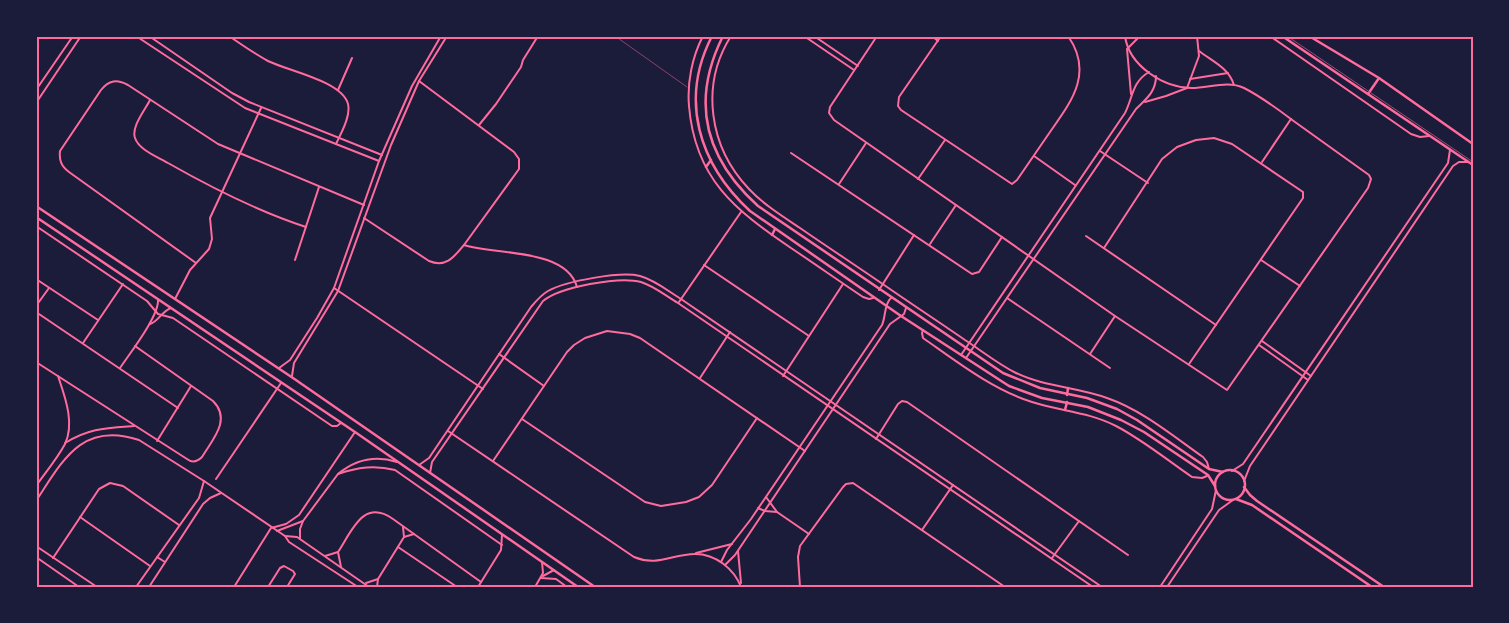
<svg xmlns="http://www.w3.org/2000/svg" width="1509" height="623" font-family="'PT Serif',serif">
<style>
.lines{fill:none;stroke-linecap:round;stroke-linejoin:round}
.service{stroke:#ff6b9d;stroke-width:0.5}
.minor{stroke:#ff6b9d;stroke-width:2}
.tertiary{stroke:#ff6b9d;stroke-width:2.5}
.secondary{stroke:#ff6b9d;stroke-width:2.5}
.rail{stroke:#a44b75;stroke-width:1}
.neatline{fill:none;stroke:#ff6b9d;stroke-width:2}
</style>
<rect width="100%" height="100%" fill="#1b1b3a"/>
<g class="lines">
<polyline class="service" points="615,36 687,87"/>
<g class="minor">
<polyline points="136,36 245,108 379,161"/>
<polyline points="149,36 232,93 249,102 382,155"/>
<path d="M 229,36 C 242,45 255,54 268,61 C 288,71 342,81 348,104 C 351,116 341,133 336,144"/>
<path d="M 703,36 C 692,57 687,83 689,106 C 695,179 735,210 791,248 C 815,264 839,281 863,297 L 869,299 L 873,298"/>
<path d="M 731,36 C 700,85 709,147 749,189 C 763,204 782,216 800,228 C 829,248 858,267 887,287 C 913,305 939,322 965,340 C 982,351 998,364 1016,373 C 1045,387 1077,387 1107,398 C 1142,410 1173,436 1203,457 L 1207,462 L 1209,469"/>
<polyline points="804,36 854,70"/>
<polyline points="814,36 858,66"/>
<path d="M 877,36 L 830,107 L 829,113 L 834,120 L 1115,316 L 1227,390 L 1368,188 L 1371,179 L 1369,175 C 1344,157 1320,140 1295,122 C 1279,110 1262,97 1244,88 C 1228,80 1209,88 1192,88 C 1164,88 1129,66 1125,36"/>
<polyline points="932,36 938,41"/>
<path d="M 941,36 L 899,97 L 898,106 L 901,110 L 1012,184 L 1017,180 C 1028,164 1039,148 1050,132 C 1071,102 1094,73 1068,36"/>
<polyline points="1270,36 1411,134 1420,137 1429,136"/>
<path d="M 1199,51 C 1212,61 1229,68 1234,85"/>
<polyline points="1190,79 1228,73"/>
<polyline points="36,90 73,36"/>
<polyline points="338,90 352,58"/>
<polyline points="1131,94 1127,49 1140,36"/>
<path d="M 150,100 C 145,110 131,127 135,138 C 139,150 158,157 168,163 C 212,188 257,211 306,227"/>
<polyline points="1145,102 1166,96 1187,88 1199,56 1197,36"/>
<polyline points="36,103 81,36"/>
<polyline points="479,125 496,104 521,67 523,60 538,36"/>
<polyline points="1100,151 1148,183"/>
<polyline points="791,153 972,274 979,272 1002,237"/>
<polyline points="1034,156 1075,185"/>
<polyline points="1262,162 1291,119"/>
<polyline points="918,179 945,140"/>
<polyline points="839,184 866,143"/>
<path d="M 364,218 L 429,261 C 446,268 454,257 464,245 L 519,169 L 519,159 L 514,152 L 419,81"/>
<polyline points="36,226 147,301 158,314 173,318 332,426 337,426 341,423"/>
<polyline points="1086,236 1216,325"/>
<polyline points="930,244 956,205"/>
<path d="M 464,245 C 495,255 566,248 577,287"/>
<polyline points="1104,248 1162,159 1177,147 1196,140 1214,138 1232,144 1303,192 1303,198 1189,364"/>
<polyline points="295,260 319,187"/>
<polyline points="1261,260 1300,286"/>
<path d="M 196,263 L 69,172 C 61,166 59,160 60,151 L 101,90 C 109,80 117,79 128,85 L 218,144 L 364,205"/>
<polyline points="704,265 809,336"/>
<polyline points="36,279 98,320"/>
<polyline points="334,288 483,389"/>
<polyline points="879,290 914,235"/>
<polyline points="1007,298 1110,368"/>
<polyline points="175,299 190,270 209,249 212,239 210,218 261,108"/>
<polyline points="679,302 741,212"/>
<polyline points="36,306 49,288"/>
<polyline points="36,312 178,408"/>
<path d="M 150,324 C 158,322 162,311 171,308"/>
<path d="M 923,330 L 922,333 L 923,338 C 956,361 993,390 1032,402 C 1060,411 1089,412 1116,426 C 1143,440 1167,460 1192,477 L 1202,478 L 1207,476"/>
<polyline points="1262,341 1311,376"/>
<polyline points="83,343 123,284"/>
<polyline points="1259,345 1308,380"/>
<polyline points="499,354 544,386"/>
<polyline points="1090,354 1115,316"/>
<path d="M 961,355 L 1125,113 C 1133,97 1132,82 1149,72"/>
<path d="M 966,358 L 1136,109 C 1146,99 1156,92 1156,76"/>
<path d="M 36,362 L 187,459 C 192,463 197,462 202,457 C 212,440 232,420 213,401 L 135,346"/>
<path d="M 120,368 C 130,353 159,316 158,300"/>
<polyline points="279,368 290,360 317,318 334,288 379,161 412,86 441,36"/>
<polyline points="292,376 294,363 338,291 391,145 419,81 447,36"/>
<polyline points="783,376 843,284"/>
<polyline points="700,378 730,332"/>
<polyline points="522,419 645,502 661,506 686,502 699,497 712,485 757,418"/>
<path d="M 448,431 L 634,557 C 658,567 672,554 695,554 C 716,554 734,569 741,587"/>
<polyline points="876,439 898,404 902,401 907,402 1128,555"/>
<polyline points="157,441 191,386"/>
<path d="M 65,443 C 89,428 106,428 134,426"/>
<polyline points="493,461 567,352 574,345 585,338 607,331 630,334 640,338 805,451"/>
<path d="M 419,465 L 429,458 L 531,307 C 536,301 541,295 548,291 C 566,281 621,271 640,276 C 655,280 668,291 681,299 L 1102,587"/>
<polyline points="1232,471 1243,464 1448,163 1450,150"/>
<path d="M 430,473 L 432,462 L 543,301 C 560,287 619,276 641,282 C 654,286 666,296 678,303 L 1093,587"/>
<path d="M 338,474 C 358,467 375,465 395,470 L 502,545"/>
<polyline points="216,479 281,383"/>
<polyline points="1244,481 1250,466 1453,166 1459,162 1468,162"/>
<path d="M 36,486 C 45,473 57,459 65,444 C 75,423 65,397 58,376"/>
<polyline points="766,497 777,512 809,534"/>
<path d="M 36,501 C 63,460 82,421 139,440 L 204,481 L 285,536 L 289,542 L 358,587"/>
<polyline points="758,508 765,511 777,512"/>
<polyline points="80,517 150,566"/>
<polyline points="403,527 404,537"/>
<polyline points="922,530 953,485"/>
<polyline points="277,531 303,521"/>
<polyline points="285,536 297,537 369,587"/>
<path d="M 300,539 L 300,529 L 303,521 L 338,474 C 355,460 375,455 397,462"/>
<polyline points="36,546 97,587"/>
<polyline points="398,547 457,587"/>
<polyline points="738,551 741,583"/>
<polyline points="338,552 341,567"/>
<polyline points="696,553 732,544"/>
<path d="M 325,556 L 338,552 C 352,531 363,498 393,519 L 481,582"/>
<polyline points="36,557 79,587"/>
<polyline points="157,557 165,562"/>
<polyline points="53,558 99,489 110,483 123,486 179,525"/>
<polyline points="1052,558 1079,521"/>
<path d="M 721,562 L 727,550 L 751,519 L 882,325 C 886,316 884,304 891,298"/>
<polyline points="725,565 735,555 890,324 904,314 906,308"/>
<polyline points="543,576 554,570"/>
<polyline points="541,578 556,579 567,587"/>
<polyline points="366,583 378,579"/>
<polyline points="136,587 199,498 204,481"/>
<polyline points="149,587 203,504 210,498 221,493"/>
<polyline points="220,587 227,587"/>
<polyline points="234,587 271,528 286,524 299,515 355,432"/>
<polyline points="268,587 280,568 284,566 293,571 295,574 287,587"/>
<polyline points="377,587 378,579 404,537 414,534"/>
<polyline points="478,587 501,550 502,535"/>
<polyline points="535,587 543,573 542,562"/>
<polyline points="800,587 798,557 800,546 843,487 846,484 853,483 1005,587"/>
<polyline points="1160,587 1212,509 1216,490"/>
<polyline points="1167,587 1219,510 1233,500"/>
</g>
<g class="tertiary">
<path d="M 712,36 C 679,100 699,164 750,211 L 901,316 L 1009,386 L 1042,398 L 1088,407 L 1121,420 L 1144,432 L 1208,475 L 1215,486"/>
<path d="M 723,36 C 690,102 705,158 758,206 L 1003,373 L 1040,388 L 1087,398 L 1117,409 L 1137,420 L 1209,469 L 1223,472"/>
<polyline points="706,167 711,160"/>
<polyline points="772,235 775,229"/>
<polyline points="1067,395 1068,388"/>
<polyline points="1065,410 1067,402"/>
<circle cx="1230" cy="485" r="15"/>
<polyline points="1244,487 1250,495 1257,501 1384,587"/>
<polyline points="1236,499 1252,505 1372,587"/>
</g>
<g class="secondary">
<polyline points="1282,36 1473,165"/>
<polyline points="1309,36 1379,78 1473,144"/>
<polyline points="1275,39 1277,36"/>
<polyline points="1368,94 1379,78"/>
<polyline points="36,206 293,378 595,587"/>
<polyline points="36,217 355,432 578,587"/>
</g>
<polyline class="rail" points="1287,36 1473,162"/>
</g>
<rect width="1509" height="623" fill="none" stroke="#1b1b3a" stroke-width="75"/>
<rect x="38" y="38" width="1434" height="548" class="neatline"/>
</svg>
